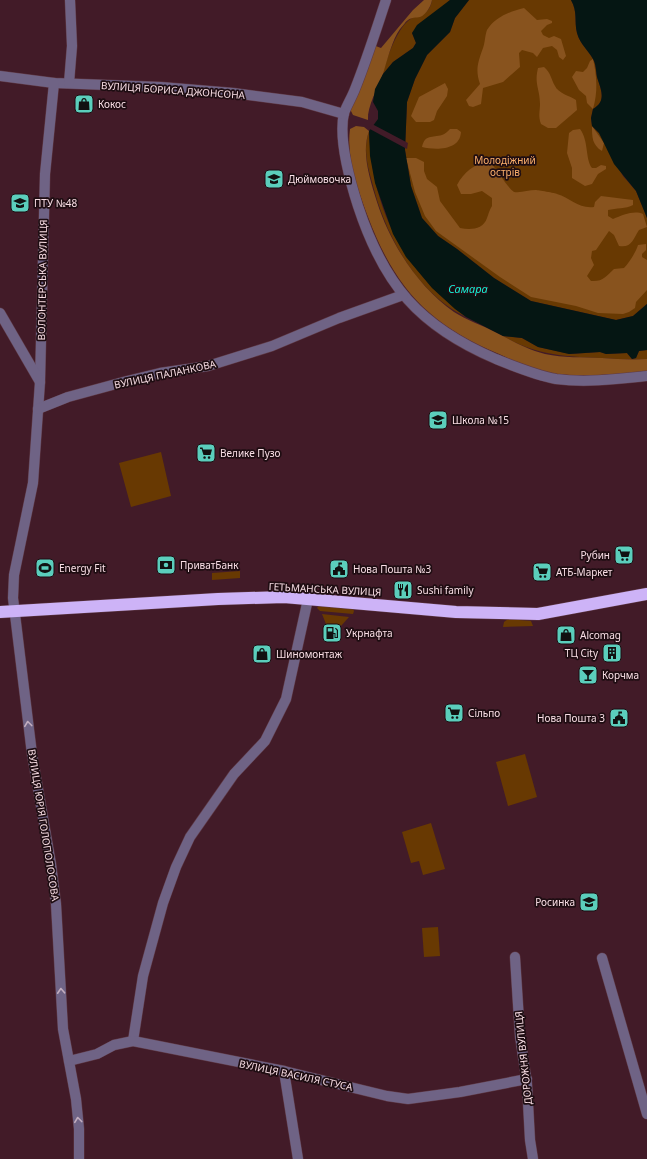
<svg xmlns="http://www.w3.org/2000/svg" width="647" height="1159" font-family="'Noto Sans',sans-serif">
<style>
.green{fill:#683902}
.forest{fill:#88531e}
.water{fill:#051613}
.pier{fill:#421b28}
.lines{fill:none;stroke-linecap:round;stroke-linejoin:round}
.street-casing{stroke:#5f3a46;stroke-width:11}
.highway-casing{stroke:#5f3a46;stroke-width:13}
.street{stroke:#6f6385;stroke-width:10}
.highway{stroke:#cdb3f7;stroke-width:12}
.oneway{stroke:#c2adbf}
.labels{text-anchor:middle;stroke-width:3.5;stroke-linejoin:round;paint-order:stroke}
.street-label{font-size:10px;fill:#f9dee5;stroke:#1e0d12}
.poi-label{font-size:10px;fill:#f9dee5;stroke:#1e0d12;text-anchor:start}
.park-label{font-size:10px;fill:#fbaf6c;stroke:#1e0d12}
.water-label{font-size:11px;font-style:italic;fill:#16f0d6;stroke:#1e0d12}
</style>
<rect width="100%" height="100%" fill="#421b28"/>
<g class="green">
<path d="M 432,0 L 450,0 L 412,33 L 416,43 L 413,48 L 393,62 L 383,74 C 385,61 397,30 408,21 C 416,13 429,18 432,0 Z"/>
<path d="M 469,0 L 571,0 C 578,13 574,20 577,33 C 580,44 588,50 593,59 C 596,64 596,71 597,77 C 601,90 607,101 593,109 L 591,118 L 592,126 L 599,133 L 623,176 L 636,191 L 647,218 L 647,304 L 633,316 L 616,320 L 531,301 L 494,278 L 457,249 L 438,236 L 422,218 L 411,186 L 405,150 L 407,102 L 415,79 L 427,55 L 450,32 L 455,18 Z"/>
<path d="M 369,131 C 372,210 403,269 466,317 C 415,292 385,234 372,182 C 367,165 363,148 369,131 Z"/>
<path d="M 503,336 L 522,338 L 538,347 L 570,354 L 600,352 L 606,354 L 627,353 L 632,359 L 636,358 L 639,351 L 647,350 L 647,359 C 631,360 617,359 601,358 C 565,357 535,355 503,336 Z"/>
<polygon points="161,452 171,496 131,507 119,463"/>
<polygon points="240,571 240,578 212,580 212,573"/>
<polygon points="319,605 353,609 354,611 353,614 320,611 317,608"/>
<polygon points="322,614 349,617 341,626 326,624"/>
<polygon points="508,619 531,621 533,626 503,627 504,622"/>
<polygon points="525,754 537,797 508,806 496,762"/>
<polygon points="431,823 445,869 423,875 419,861 411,863 402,832"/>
<polygon points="438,927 440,956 424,957 422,928"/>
</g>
<g class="forest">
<path d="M 424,0 L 432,0 C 431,6 426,15 420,17 C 416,18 412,17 408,20 C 405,22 403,26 400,29 C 392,40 387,61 383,74 C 378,88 367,106 368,120 L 353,115 L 350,109 L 373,45 L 381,48 L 413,10 Z"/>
<path d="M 524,8 L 537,20 L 547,19 L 552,21 L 552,23 L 547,25 L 541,31 L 543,35 L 549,38 L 554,36 L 561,39 L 566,56 L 563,60 L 559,57 L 557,50 L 552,46 L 543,48 L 537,57 L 533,53 L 522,50 L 519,53 L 520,67 L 503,82 L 483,88 L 481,104 L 473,107 L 469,106 L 466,100 L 480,84 C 475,70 478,62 483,48 C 485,43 485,35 487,30 C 495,17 511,11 524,8 Z"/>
<path d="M 593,59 C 597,77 598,92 593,109 L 587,103 L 586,96 L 579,90 L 572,77 L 576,71 L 583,72 L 587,68 L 590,61 Z"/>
<path d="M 544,67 C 551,73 551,79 555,86 C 558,93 570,96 576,100 L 577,110 L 556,128 L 548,128 L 541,124 C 538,116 540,111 540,104 C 540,89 534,84 538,68 Z"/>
<polygon points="445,83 448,89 447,96 437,111 434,120 430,122 416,122 411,116 419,97"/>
<path d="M 356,126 L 364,127 L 369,131 C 361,153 370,179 377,202 C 390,243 418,287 454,312 C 466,320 482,325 495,332 C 511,340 526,349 545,354 C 564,358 582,357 602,358 C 617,359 631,360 647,359 L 647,371 C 611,375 571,379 535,370 C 523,367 511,359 499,354 C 429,325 395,288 368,217 C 358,190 346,158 350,129 Z"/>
<path d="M 592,126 L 604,143 L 602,151 C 592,145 592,137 592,126 Z"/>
<path d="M 450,129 L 457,129 L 461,132 C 460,151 435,150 422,147 C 425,134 432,138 442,135 C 445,134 448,131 450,129 Z"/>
<path d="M 580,129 C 589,141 585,159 592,168 L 596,168 L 601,165 L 606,166 L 606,169 L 598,174 L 592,184 L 585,186 L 572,178 L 572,168 L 567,153 L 569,133 L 573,130 Z"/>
<path d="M 406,158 L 416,158 L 424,162 L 424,171 L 427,179 L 437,187 L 440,201 L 460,228 C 470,230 483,230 487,218 C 489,213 489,211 492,206 L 492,198 L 482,191 L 471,194 L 461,194 L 457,185 C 464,172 474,164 489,161 C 498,170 506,186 514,192 C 522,193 528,190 536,190 C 537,190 556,193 557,194 C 570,198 579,209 594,207 L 595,202 L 601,196 L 633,200 L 633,205 C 626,209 616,208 608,210 L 608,216 L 613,219 C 623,215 634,210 643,214 L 647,227 L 639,230 C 633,239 632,248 619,246 L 614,235 L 609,231 L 596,250 L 592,251 L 591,258 L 594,265 L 587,276 L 591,281 C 603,282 606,276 614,269 L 624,268 C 629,263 636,252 638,245 L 646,244 L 646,250 L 642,254 L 642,257 L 647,260 L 647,290 L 636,302 L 635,308 L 629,312 L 623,314 L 598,313 L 576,306 L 531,297 L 500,277 L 436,231 L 425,216 L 415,192 Z"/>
</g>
<g class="water">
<polygon points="450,0 469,0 455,18 450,32 427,55 415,79 407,102 405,150 411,186 422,218 438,236 457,249 494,278 531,301 616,320 633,316 647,304 647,350 639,351 636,358 632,359 627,353 606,354 600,352 569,354 538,347 522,338 503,336 466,317 455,309 432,288 406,257 393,234 375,183 370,156 369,131 378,119 378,111 373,102 375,89 383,74 393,62 413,48 416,43 412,33 417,25"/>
<path d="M 571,0 L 647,0 L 647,218 L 636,191 L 614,164 L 599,133 L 592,126 L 591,118 L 593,109 C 607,101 601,90 597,77 C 596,71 596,64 593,59 C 588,50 580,44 577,33 C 574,20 578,13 571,0 Z"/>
</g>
<polygon class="pier" points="372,124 408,143 407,149 368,128"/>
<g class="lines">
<defs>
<g id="street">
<path d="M 386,0 C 376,30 367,59 355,89 C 352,97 347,105 344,113 C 338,139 350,181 358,206 C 384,285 419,326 496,359 C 516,367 535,375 556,379 C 586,383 618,379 647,376"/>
<polyline points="0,76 54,83 161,87 233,93 302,102 344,114"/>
<polyline points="54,83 45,174 40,382 33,483 14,575 13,598 32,754 51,864 56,904 63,1029 76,1099 79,1129 79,1159"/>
<polyline points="69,83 72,46 70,0"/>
<polyline points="0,313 40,382"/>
<polyline points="38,409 68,397 127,381 160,373 208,366 272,346 339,318 403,295"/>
<polyline points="515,957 520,1036 527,1084 530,1140 533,1159"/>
<polyline points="602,958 647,1114"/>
<polyline points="133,1041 143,976 163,903 176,867 190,837 234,774 265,741 286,699 308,599"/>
<polyline points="69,1061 97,1054 114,1045 133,1041 284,1071 387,1096 408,1099 460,1092 527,1079"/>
<polyline points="284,1071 298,1159"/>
</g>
<polyline id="highway" points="0,612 218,599 284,597 456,612 538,614 647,594"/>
</defs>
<use href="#street" class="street-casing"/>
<use href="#highway" class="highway-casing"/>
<use href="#street" class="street"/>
<use href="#highway" class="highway"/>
</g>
<defs><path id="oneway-chevron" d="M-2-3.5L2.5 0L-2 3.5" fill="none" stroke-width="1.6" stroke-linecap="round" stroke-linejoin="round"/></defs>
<g class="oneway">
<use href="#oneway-chevron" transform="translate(28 724) rotate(-97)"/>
<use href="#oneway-chevron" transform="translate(61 991) rotate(-93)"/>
<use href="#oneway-chevron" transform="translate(78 1120) rotate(-97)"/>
</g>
<defs>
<symbol id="shop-square" viewBox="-11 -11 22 22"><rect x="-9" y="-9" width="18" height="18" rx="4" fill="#5bcebc" stroke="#1e0d12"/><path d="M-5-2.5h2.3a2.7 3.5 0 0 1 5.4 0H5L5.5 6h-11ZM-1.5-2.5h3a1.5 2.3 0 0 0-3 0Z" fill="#111"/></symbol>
<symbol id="school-square" viewBox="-11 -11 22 22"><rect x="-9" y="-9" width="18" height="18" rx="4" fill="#5bcebc" stroke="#1e0d12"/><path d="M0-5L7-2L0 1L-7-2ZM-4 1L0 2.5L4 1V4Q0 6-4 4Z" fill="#111"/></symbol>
<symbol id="university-square" viewBox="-11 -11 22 22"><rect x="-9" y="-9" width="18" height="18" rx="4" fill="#5bcebc" stroke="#1e0d12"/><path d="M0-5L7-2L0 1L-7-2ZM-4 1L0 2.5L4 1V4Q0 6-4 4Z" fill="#111"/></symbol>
<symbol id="supermarket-square" viewBox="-11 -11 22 22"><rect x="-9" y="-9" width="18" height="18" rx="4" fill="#5bcebc" stroke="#1e0d12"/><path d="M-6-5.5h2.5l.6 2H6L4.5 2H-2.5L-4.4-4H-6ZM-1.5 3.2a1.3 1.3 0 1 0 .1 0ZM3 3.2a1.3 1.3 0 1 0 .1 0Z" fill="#111"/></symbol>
<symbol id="bank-square" viewBox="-11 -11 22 22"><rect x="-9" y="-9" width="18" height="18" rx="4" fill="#5bcebc" stroke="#1e0d12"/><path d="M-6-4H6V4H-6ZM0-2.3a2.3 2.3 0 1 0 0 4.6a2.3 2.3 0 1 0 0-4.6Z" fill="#111"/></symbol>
<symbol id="stadium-square" viewBox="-11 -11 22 22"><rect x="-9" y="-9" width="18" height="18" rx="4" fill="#5bcebc" stroke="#1e0d12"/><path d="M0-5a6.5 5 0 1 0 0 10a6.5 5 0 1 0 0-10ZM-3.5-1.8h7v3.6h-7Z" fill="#111"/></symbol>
<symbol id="civic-square" viewBox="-11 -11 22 22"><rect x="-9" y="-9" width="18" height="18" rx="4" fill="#5bcebc" stroke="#1e0d12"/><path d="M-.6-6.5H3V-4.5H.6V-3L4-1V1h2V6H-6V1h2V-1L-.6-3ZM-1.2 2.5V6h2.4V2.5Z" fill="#111"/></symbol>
<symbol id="restaurant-square" viewBox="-11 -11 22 22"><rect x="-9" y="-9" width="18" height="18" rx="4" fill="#5bcebc" stroke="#1e0d12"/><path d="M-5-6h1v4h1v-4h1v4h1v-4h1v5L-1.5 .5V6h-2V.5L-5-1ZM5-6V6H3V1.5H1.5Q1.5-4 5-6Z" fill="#111"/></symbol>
<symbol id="fuel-square" viewBox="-11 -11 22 22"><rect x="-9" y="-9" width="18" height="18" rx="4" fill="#5bcebc" stroke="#1e0d12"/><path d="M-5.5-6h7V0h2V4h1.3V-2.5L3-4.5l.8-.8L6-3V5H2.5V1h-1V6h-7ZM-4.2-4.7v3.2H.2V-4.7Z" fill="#111"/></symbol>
<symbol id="building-square" viewBox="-11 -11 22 22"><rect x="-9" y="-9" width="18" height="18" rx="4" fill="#5bcebc" stroke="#1e0d12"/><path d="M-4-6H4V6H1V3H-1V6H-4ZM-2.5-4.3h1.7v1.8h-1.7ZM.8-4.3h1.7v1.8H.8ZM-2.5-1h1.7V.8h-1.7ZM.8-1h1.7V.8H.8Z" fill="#111"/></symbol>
<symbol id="bar-square" viewBox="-11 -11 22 22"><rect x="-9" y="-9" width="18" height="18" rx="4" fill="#5bcebc" stroke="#1e0d12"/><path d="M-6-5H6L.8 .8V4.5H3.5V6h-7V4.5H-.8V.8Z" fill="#111"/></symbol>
</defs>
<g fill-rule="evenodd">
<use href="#shop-square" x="73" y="93" width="22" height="22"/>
<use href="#school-square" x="263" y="168" width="22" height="22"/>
<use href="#university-square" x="9" y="192" width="22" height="22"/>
<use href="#school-square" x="427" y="409" width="22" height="22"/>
<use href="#supermarket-square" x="195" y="442" width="22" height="22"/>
<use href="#supermarket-square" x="613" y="544" width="22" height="22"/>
<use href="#bank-square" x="155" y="554" width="22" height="22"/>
<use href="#stadium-square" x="34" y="557" width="22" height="22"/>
<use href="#civic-square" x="328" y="558" width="22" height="22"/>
<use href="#supermarket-square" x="531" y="561" width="22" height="22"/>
<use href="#restaurant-square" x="392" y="579" width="22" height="22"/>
<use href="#fuel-square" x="321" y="622" width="22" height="22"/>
<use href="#shop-square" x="555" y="624" width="22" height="22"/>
<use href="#building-square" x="601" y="642" width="22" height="22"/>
<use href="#shop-square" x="251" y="643" width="22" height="22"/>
<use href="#bar-square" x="577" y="664" width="22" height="22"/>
<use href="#supermarket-square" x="443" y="702" width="22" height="22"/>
<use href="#civic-square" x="608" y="707" width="22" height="22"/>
<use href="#school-square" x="578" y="891" width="22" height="22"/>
</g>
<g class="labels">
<g class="street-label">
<text transform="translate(173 90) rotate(4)" y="4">ВУЛИЦЯ БОРИСА ДЖОНСОНА</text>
<text transform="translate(42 280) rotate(-89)" y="4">ВОЛОНТЕРСЬКА ВУЛИЦЯ</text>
<text transform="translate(165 374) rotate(-12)" y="4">ВУЛИЦЯ ПАЛАНКОВА</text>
<text transform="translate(325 589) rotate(3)" y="4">ГЕТЬМАНСЬКА ВУЛИЦЯ</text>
<text transform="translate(44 825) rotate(81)" y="4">ВУЛИЦЯ ЮРІЯ ГОЛОПОЛОСОВА</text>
<text transform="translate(523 1058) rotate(-96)" y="4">ДОРОЖНЯ ВУЛИЦЯ</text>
<text transform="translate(296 1075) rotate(12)" y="4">ВУЛИЦЯ ВАСИЛЯ СТУСА</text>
</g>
<g class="poi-label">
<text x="98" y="108">Кокос</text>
<text x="288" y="183">Дюймовочка</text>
<text x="34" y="207">ПТУ №48</text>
<text x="452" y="424">Школа №15</text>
<text x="220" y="457">Велике Пузо</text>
<text x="610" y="559" text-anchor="end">Рубин</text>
<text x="180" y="569">ПриватБанк</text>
<text x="59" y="572">Energy Fit</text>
<text x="353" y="573">Нова Пошта №3</text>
<text x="556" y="576">АТБ-Маркет</text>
<text x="417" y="594">Sushi family</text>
<text x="346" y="637">Укрнафта</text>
<text x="580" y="639">Alcomag</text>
<text x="598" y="657" text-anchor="end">ТЦ City</text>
<text x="276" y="658">Шиномонтаж</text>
<text x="602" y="679">Корчма</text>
<text x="468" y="717">Сільпо</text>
<text x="605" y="722" text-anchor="end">Нова Пошта 3</text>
<text x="575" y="906" text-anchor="end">Росинка</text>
</g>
<g class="park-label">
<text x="505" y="164">Молодіжний<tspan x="505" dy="12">острів</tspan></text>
</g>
<g class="water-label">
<text x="468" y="293">Самара</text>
</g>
</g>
</svg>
